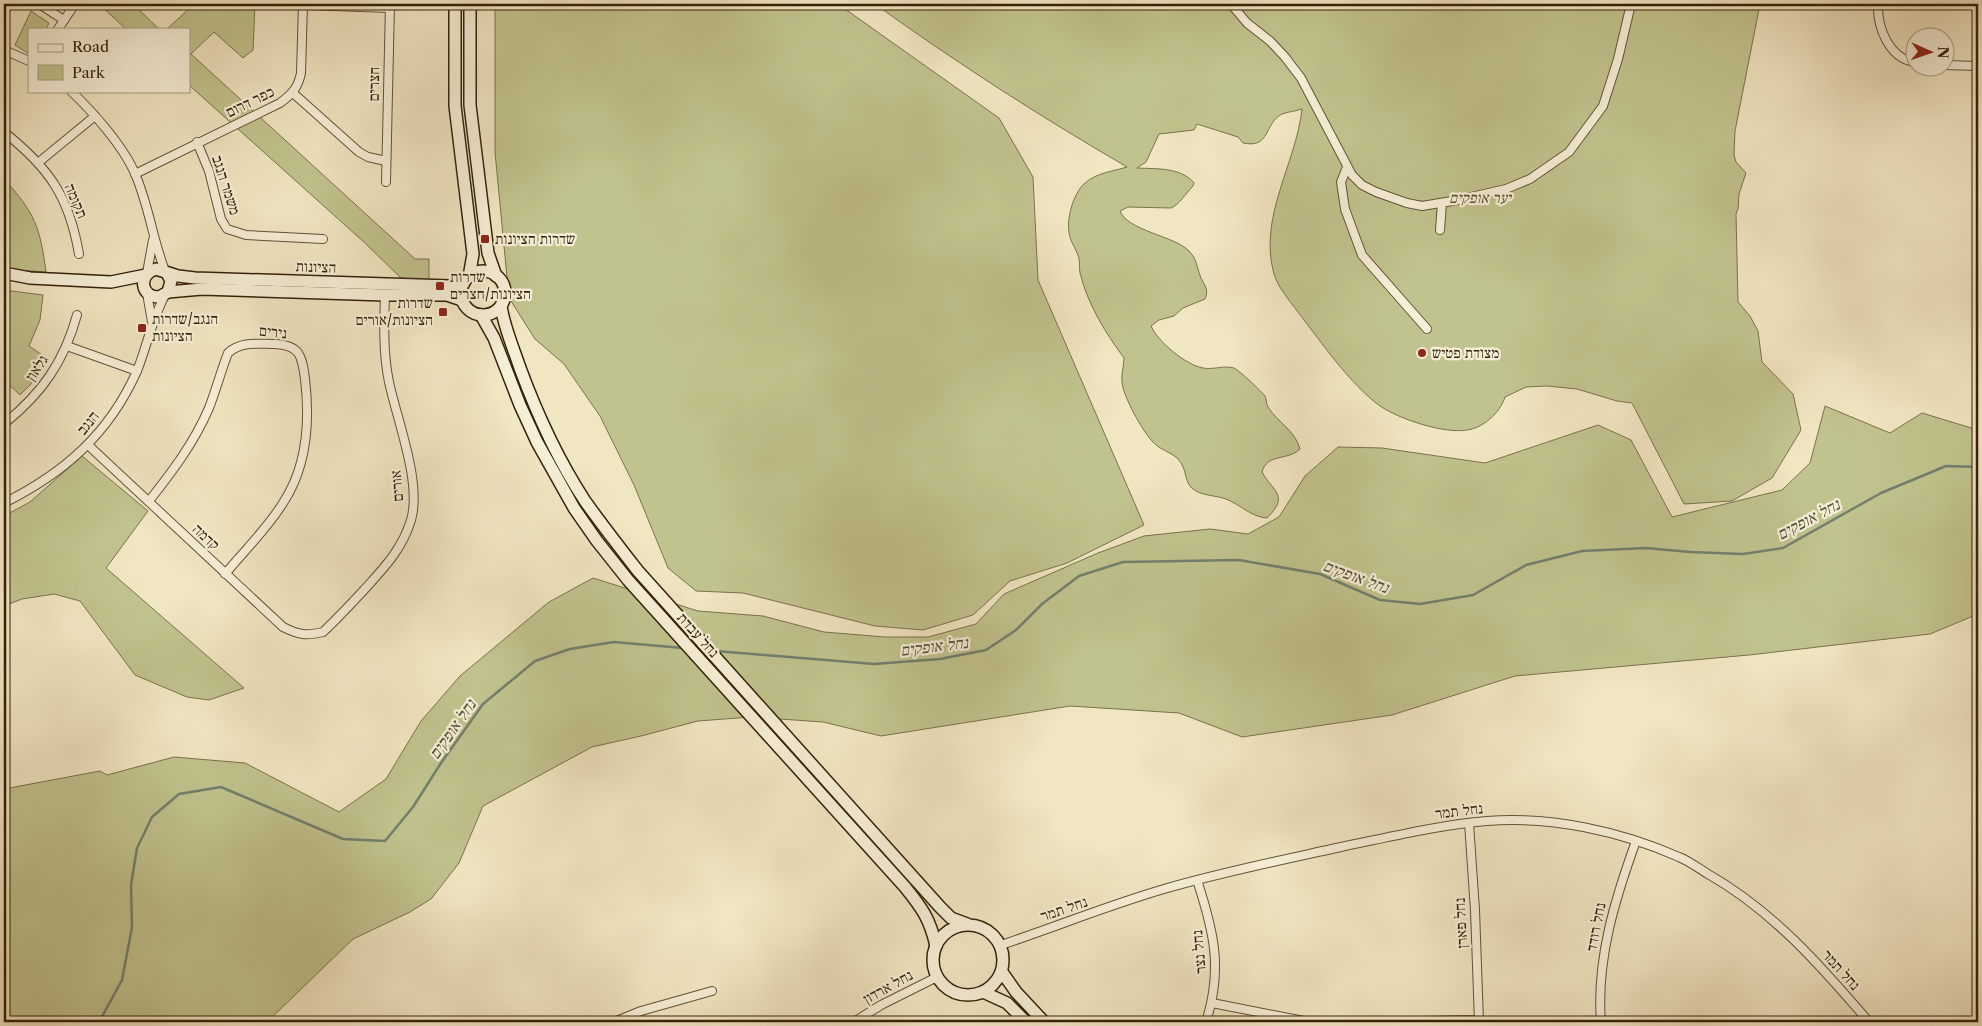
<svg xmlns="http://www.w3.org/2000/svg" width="1982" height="1026" font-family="'Libre Caslon Text','Frank Ruhl Libre',serif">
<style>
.green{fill:#c1c38e;stroke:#7a724c}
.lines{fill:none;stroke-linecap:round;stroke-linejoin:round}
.stream{stroke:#72806e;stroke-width:2.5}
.street-casing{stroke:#635237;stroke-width:10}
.secondary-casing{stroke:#342109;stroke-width:14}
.street{stroke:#f6efd7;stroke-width:8}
.secondary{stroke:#f6efd7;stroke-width:11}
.poi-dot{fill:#8f2418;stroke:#f6efd7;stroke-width:2}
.labels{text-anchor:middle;stroke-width:4.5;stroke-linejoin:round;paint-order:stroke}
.street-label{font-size:15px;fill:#342109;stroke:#f6efd7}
.park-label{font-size:15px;font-style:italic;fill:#5e5231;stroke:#f6efd7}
.poi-label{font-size:15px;fill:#342109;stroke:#f6efd7;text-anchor:start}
.water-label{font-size:16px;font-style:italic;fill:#53513b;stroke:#f6efd7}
</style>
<rect width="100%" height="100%" fill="#f1e6c2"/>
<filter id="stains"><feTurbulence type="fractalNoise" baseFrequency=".004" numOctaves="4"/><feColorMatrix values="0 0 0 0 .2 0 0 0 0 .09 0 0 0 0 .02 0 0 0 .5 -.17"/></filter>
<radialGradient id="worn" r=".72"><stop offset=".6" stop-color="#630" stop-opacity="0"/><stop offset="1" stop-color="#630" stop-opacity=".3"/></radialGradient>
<g class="green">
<polygon points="99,4 133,4 159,29 126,29"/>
<polygon points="188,4 255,4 253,50 243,58 214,32 191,54 415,259 429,259 429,280 401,278 365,243 189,85 189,29 167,29 191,7"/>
<polygon points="495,4 838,4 999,118 1033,177 1038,280 1144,525 1067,563 1010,581 973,615 923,630 875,626 743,593 696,591 668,568 634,485 600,416 564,364 535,339 509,298 495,152"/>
<path d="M 875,4 L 1760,4 L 1735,131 L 1734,155 L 1736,162 L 1746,173 L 1739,194 L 1738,209 L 1736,214 L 1738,302 L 1750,316 L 1758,331 L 1762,362 L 1793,394 L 1801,430 L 1772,478 L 1732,501 L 1684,504 L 1632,403 L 1617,401 L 1577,389 L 1547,386 L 1526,387 L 1505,397 C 1500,413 1483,428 1467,430 C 1444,434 1399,419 1380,406 C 1350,384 1321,342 1298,312 C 1290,301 1278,288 1274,274 C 1258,217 1296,164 1302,109 C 1296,111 1287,112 1282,114 C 1264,123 1271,149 1243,143 L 1238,137 L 1197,124 L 1194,130 L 1159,134 L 1146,162 L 1137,168 C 1156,169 1181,167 1194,183 L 1193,186 C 1186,193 1179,205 1171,208 L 1128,207 L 1120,211 C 1127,230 1173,236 1188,250 C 1198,260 1196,266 1201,278 C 1205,286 1209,290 1205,299 L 1183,308 L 1174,316 L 1159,320 L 1151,326 C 1158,342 1186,365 1203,368 C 1213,370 1224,365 1234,368 C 1240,371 1261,391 1265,396 C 1267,400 1266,404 1268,407 C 1278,423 1295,430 1300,449 C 1288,461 1267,453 1262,472 C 1273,492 1290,495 1267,518 C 1251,517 1241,505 1226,499 C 1216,495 1197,496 1190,486 C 1184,478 1187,469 1178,459 C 1171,452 1160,450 1153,442 C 1143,432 1122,395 1122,381 C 1121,374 1124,366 1124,358 C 1105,332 1088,305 1080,273 C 1079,268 1080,263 1079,258 C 1077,251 1072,244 1070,237 C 1065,222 1073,193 1085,183 C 1096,173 1114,171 1127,167 C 1041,117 957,63 875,4 Z"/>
<polygon points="31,11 49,23 46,29 29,29 29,54 15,45"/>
<path d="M 4,179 C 35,213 40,227 46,272 L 4,269 Z"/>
<polygon points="4,290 43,295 40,320 29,346 48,359 30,385 20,395 4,380"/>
<polygon points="1825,406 1890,433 1922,413 1978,430 1978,614 1930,634 1749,655 1515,676 1392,715 1242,737 1179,713 1070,706 881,736 823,722 751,717 698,721 641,736 592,747 483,806 459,863 431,899 410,912 353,939 267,1022 4,1022 4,789 100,771 107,775 174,757 245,763 339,812 386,779 421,721 460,676 549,602 593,578 698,611 763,616 824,632 885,637 928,637 976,624 1004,594 1098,553 1144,536 1210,529 1248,534 1279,517 1305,476 1338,447 1382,448 1485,463 1598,425 1631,440 1672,517 1782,490 1810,463"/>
<polygon points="82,456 148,511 106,568 244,688 209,700 187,697 135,675 80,601 54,594 22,599 4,606 4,516 30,502"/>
</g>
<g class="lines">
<g class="stream">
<polyline points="716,651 874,664 940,659 986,650 1016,630 1042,604 1079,576 1123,562 1239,560 1320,574 1380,600 1420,604 1473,595 1526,565 1582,551 1646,548 1690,552 1743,554 1783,548 1881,493 1946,466 1978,467"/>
<polyline points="99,1022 122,980 132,927 131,885 137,848 152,817 179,794 221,787 343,839 385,841 413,807 441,763 483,704 535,661 570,649 614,642 683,648"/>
</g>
<defs>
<g id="street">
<polyline points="39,4 64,20"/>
<polyline points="1231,4 1247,23 1270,41 1285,57 1301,78 1352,175 1362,185 1376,192 1407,203 1422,206 1458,200 1506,189 1530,179 1569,152 1603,106 1618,59 1631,4"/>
<path d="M 1878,4 C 1877,27 1889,58 1914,62"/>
<polyline points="303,5 390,8"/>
<polyline points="58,29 75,4"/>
<polyline points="4,50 29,61"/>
<polyline points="1944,65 1978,66"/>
<path d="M 71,91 C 93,112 125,148 136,176 C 149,207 153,240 165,271"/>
<polyline points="293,93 359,152 368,157 386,161"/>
<path d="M 4,132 C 49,168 69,196 79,254"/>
<polyline points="197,142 209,171 221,219 227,229 246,235 323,239"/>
<polyline points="39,162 95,116"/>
<polyline points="1347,167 1341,182 1345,209 1362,255 1427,329"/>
<path d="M 135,174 L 280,103 C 292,94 298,88 301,73 L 303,4"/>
<polyline points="386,182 390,4"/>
<polyline points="1440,230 1442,203"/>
<polyline points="147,273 153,240"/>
<polyline points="147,293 152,322"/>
<polyline points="67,346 137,371"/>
<path d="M 5,423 C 42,393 64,362 77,315"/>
<path d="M 88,445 L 283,627 C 299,635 306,636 323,632 C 337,619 350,605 363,591 C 383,569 402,550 411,520 C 422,483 397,420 389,382 C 383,353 384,324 385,295"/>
<path d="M 149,501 C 172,472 194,443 209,408 C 216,390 221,371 228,353 C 241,341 258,344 275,344 C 300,345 302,356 305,379 C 310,421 307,467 283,503 C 267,529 244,551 225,574"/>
<path d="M 4,503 C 64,473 109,434 137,371 C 147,346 152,319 165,295"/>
<polyline points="1469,823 1475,910 1479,1022"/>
<path d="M 1197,880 C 1214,932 1223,969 1206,1022"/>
<path d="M 1001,945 C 1055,927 1109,905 1164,889 C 1222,872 1282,860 1341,847 C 1390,837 1438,825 1487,821 C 1551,816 1620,831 1679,857 C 1689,861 1698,868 1708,874 C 1773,911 1821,966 1869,1022"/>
<polyline points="1212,1003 1304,1021 1341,1022"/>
<polyline points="614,1022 641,1011 712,991"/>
<polyline points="854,1022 881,1005 937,977"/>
<polyline points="1361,1022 1479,1020"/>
<path d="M 1601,1022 C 1596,960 1615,899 1636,841"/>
</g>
<g id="secondary">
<polyline points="455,4 455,106 473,254 469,277"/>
<polyline points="470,4 470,105 488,253 496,276"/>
<circle cx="483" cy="293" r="22"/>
<polyline points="4,273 30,278 111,282 146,275"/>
<path d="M 167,273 L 171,281 L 168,292 L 159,297 C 140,297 138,274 156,269 L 178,276 L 195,278 L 450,286 L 464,283"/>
<polyline points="168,292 202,289 385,295 447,295 462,300"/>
<path d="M 501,306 C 504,327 513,347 520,368 C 537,414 558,460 585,501 C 602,525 620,548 638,571 L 940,907 L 951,918 L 967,924"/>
<path d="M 481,315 L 494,338 L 520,405 L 537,442 L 574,508 L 597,541 L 628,580 L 905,887 C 922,908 930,919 936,946"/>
<circle cx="968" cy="960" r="35"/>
<polyline points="1002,972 1016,992 1044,1022"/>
<polyline points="983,992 1007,1003 1026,1022"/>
</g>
</defs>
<use href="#street" class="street-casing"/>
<use href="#secondary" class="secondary-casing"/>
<use href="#street" class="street"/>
<use href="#secondary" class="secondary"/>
</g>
<g class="poi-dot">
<rect x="480" y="234" width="10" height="10" rx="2.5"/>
<rect x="435" y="281" width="10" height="10" rx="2.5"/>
<rect x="438" y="307" width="10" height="10" rx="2.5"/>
<rect x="137" y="323" width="10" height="10" rx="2.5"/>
<circle cx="1422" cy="353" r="5"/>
</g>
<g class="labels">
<g class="street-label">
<text transform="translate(374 84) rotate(-89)" y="5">חצרים</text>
<text transform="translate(250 102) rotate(-26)" y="5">כפר דרום</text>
<text transform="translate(226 185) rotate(72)" y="5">משמר הנגב</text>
<text transform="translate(76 201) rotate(67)" y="5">תקומה</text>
<text transform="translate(316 267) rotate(2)" y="5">הציונות</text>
<text transform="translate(273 332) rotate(6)" y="5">נירים</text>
<text transform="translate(37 368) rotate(-56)" y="5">גלאון</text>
<text transform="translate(88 423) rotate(-51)" y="5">הנגב</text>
<text transform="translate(397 486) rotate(-95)" y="5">אורים</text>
<text transform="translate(206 537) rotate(43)" y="5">קדמה</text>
<text transform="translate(698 635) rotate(48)" y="5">נחל עבדת</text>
<text transform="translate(1459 811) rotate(-7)" y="5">נחל תמר</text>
<text transform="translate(1064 909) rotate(-19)" y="5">נחל תמר</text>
<text transform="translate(1461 923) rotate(-93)" y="5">נחל פארן</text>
<text transform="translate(1596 927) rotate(-79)" y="5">נחל רודד</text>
<text transform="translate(1199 952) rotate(-95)" y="5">נחל נצר</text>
<text transform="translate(1841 970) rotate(48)" y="5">נחל תמר</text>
<text transform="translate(888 987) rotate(-29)" y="5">נחל ארדון</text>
</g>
<g class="park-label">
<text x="1480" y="203">יער אופקים</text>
</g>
<g class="poi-label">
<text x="495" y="244">שדרות הציונות</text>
<text x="450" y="282">שדרות<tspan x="450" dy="17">הציונות/חצרים</tspan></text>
<text x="433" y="308" text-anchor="end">שדרות<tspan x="433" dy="17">הציונות/אורים</tspan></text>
<text x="152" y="324">הנגב/שדרות<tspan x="152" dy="17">הציונות</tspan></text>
<text x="1432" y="358">מצודת פטיש</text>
</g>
<g class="water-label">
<text transform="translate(1808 519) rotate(-28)" y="6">נחל אופקים</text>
<text transform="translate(1356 576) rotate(20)" y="6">נחל אופקים</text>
<text transform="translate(934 646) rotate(-7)" y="6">נחל אופקים</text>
<text transform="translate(452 729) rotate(-55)" y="6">נחל אופקים</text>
</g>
</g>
<rect width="1982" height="1026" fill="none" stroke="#f1e6c2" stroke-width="20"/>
<rect x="5" y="5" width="1972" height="1016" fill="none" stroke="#342109" stroke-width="2.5"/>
<rect x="10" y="10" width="1962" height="1006" fill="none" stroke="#342109"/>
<rect x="28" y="28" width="162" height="65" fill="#f6efd7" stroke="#a89d85"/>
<rect x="38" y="44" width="25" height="8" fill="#f6efd7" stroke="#a89d85"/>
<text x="72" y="52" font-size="15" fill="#342109">Road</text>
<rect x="38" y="65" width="25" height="15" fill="#c1c38e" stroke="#a89d85"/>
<text x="72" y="78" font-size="15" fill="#342109">Park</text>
<g transform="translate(1930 52) rotate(92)"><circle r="24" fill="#f6efd7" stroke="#a89d85"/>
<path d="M0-4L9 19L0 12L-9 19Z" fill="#8f2418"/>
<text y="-8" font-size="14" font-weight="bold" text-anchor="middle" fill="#342109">N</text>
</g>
<rect width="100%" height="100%" filter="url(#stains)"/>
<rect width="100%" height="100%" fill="url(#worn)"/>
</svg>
